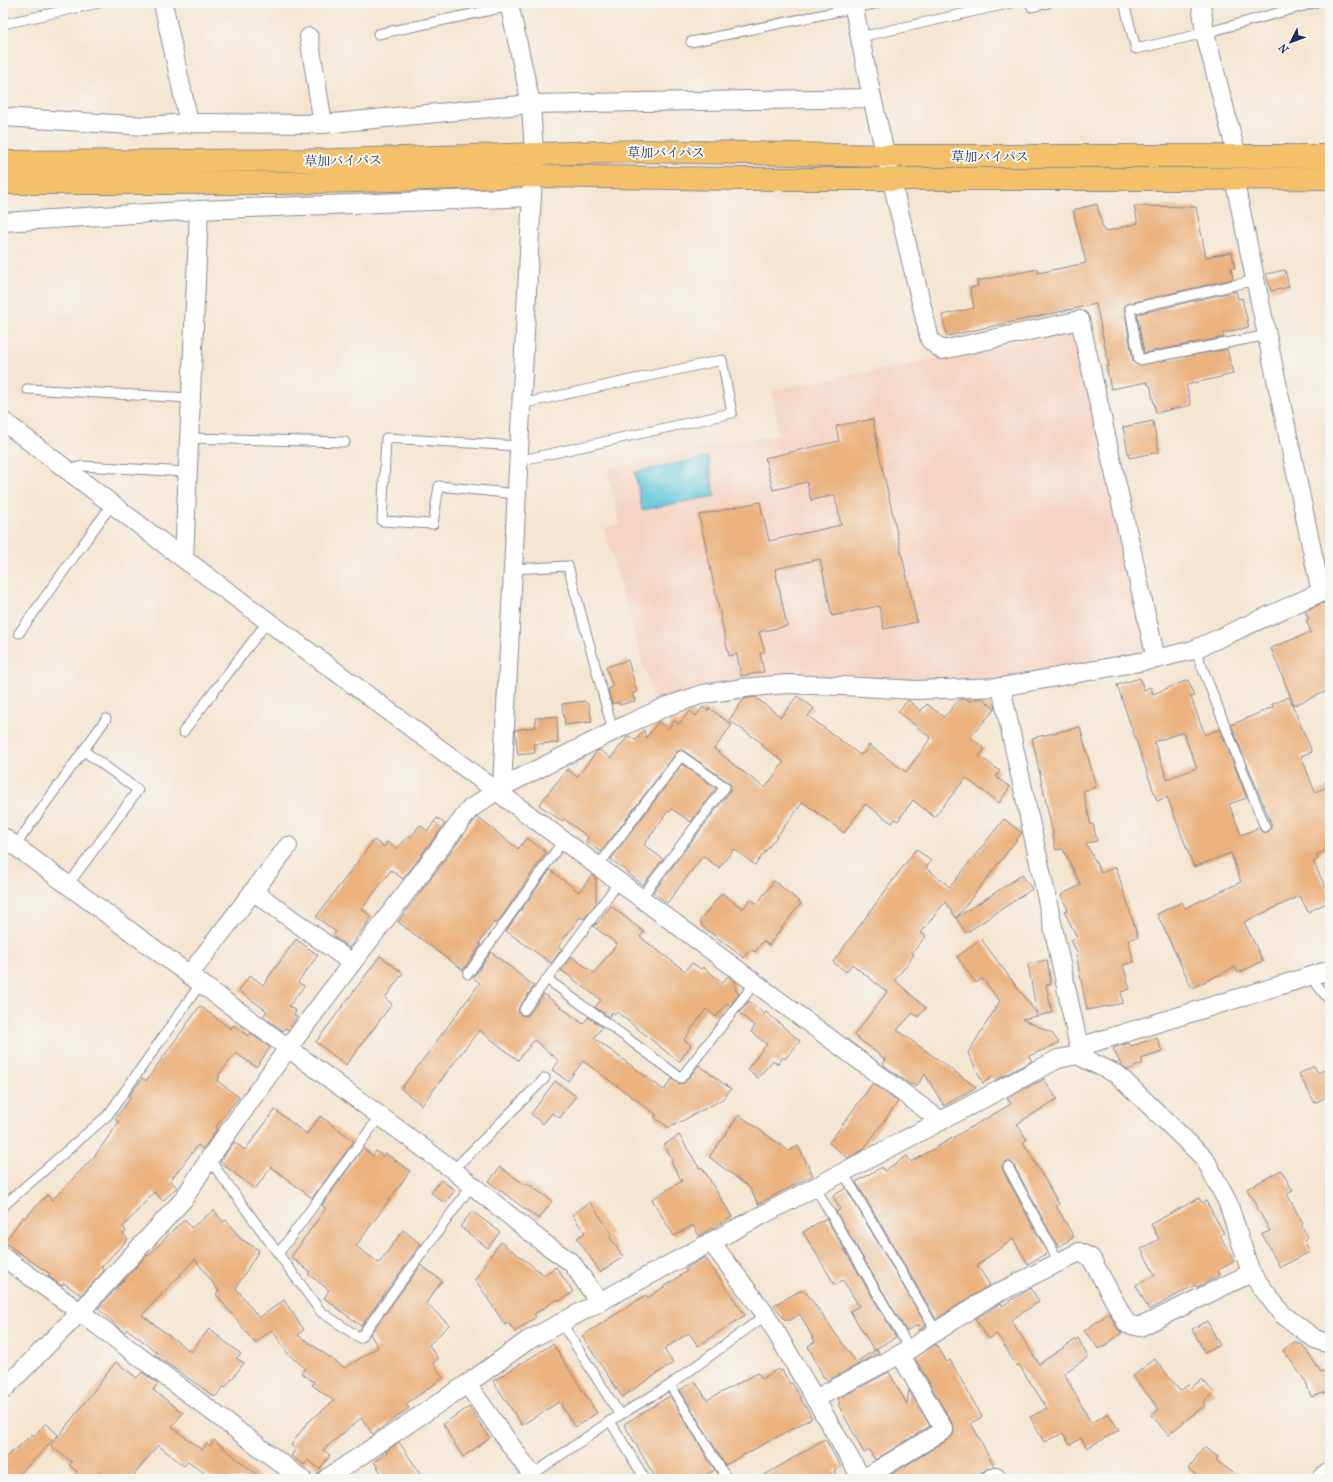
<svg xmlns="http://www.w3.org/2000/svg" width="1333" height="1482" font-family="'IM FELL French Canon','Noto Serif JP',serif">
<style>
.built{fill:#f5d3c1}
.water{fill:#58c3d4;stroke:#3a7999}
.building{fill:#ebb27f;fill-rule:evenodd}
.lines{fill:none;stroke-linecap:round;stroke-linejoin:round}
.service-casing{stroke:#888a97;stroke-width:11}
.minor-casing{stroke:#888a97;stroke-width:20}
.trunk-casing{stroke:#888a97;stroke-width:24}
.service{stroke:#fff;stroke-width:9}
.minor{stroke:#fff;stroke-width:18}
.trunk{stroke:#f4c16a;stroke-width:22}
.labels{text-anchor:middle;stroke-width:4;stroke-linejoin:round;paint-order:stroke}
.street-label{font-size:13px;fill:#1b2f5e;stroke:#f6f6f2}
</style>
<rect width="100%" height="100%" fill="#f6f6f2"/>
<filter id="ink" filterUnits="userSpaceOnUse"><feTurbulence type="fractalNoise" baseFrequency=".025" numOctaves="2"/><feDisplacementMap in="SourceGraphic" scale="8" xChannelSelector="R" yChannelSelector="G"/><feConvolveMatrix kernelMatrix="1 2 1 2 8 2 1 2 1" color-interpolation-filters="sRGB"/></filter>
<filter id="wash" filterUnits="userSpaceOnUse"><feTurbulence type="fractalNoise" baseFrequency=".012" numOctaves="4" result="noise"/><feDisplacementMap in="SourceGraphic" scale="16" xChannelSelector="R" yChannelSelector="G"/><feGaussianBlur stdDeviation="0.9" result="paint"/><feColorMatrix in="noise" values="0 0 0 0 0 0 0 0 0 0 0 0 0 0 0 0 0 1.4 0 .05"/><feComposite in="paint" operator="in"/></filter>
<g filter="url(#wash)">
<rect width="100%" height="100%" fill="#f4e5d0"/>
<polygon class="built" points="1076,332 1148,655 1003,680 919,684 829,679 655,705 604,528 620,524 607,469 779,434 772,390"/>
<polygon class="water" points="708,457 715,496 642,510 635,472"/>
<g id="blocks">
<g class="building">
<polygon points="1097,204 1104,232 1138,223 1134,206 1196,207 1206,257 1232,252 1235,268 1231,268 1233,279 1129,303 1124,307 1133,361 1137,365 1227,349 1233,374 1186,385 1191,405 1156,413 1150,385 1148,385 1147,382 1111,389 1106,366 1109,366 1096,304 947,336 942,315 974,308 970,288 978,286 977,281 1038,269 1038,273 1086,263 1073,210"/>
<polygon points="1285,270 1289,287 1271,291 1266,274"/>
<polygon points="1236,291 1238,299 1242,298 1249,327 1223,333 1224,337 1144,353 1137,314"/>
<polygon points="873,419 879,453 917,622 884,629 879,606 832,616 820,559 775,569 787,626 759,632 765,652 760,653 764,672 741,676 737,654 729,656 699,515 760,502 769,541 841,525 835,495 811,500 807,482 773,490 765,458 839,441 836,426"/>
<polygon points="1153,421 1159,452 1129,458 1123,427"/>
<polygon points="1330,600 1330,690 1294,705 1271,648 1311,632 1306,620 1309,619 1305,611"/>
<polygon points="628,660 637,692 632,694 635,701 619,705 619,702 612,704 608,689 613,687 606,667"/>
<path d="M 1140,678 L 1144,690 L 1151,687 L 1153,694 L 1188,680 L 1194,696 L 1191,697 L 1194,706 L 1205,735 L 1220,729 L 1247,798 L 1229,804 L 1241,835 L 1259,828 L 1262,832 L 1268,832 L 1271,828 L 1271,823 L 1231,725 L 1273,707 L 1272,704 L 1289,697 L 1312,752 L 1301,756 L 1315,792 L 1330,786 L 1330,848 L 1316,855 L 1318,859 L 1313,862 L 1330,896 L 1330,901 L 1308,912 L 1300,896 L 1244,922 L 1263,961 L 1238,973 L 1235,967 L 1192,988 L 1157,914 L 1182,902 L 1185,908 L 1241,882 L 1231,853 L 1194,867 L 1167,797 L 1157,801 L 1117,685 ZM 1183,732 L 1197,768 L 1167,779 L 1154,742 Z"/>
<polygon points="797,696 814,708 808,716 860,755 862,753 863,754 869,745 906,772 931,738 898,712 908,700 921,711 927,704 944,717 960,699 967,699 968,701 982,698 995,709 970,737 985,749 979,756 1000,771 996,777 1010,787 999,803 966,778 934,817 913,800 898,821 895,819 892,823 865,804 844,833 803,802 755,865 734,849 719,868 703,856 667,903 653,892 730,791 731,785 728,782 684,751 678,751 601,852 586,841 588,837 564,819 562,821 539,805 567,769 577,777 597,751 600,750 611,758 628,736 636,740 644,730 646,738 658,722 668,729 674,721 679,724 690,711 696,716 703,707 708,711 709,708 732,725 714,749 730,761 730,762 765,788 784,762 762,746 763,744 729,720 744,699 755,697 781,717"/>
<polygon points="584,701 589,705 592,722 565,725 562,704"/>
<polygon points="557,716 558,743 534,744 535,753 518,755 515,730 536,727 535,718"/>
<polygon points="1080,727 1096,787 1083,791 1091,825 1093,824 1097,841 1086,843 1101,873 1116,867 1138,937 1128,940 1134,962 1123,965 1130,989 1121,992 1123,1003 1087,1010 1076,955 1078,954 1071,940 1077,937 1064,911 1068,910 1061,895 1081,885 1063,849 1056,850 1052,834 1053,834 1032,738"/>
<polygon points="682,764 716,788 691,822 672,809 670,812 668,811 644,845 663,859 643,885 611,859"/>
<polygon points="477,817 518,849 527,838 546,852 497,924 494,922 479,943 481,945 463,970 398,922"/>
<polygon points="437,818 445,824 403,879 391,870 362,909 372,917 349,948 333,936 336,932 316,917 374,840 384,847 387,842 397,849 409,835 411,837 420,825 428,831"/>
<polygon points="1004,819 1022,833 956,918 945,902 921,933 926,936 912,953 914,955 895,980 926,1008 918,1017 913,1013 897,1030 976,1087 944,1106 925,1074 916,1087 912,1084 911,1085 885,1066 883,1064 886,1060 854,1035 887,992 852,964 846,972 833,962 916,849 931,861 926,868 950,887"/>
<polygon points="550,870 579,892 592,875 596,878 596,903 584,919 580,917 558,947 562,949 551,963 506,931"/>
<polygon points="1022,875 1032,889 966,933 956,918"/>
<polygon points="774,881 801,903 769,945 763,941 755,952 750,949 744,958 702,926 700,920 722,893 743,909 750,899 757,904"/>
<polygon points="611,906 644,932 640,937 685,971 692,963 701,969 703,967 723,983 728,976 735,981 736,991 739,994 730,1006 727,1003 716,1017 706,1009 684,1040 691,1045 679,1062 617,1012 615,1014 612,1012 609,1017 595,1007 601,1000 561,970 571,956 594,973 617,944 593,926 596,923 596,925"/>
<polygon points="296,939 318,955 298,982 304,986 289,1006 296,1011 294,1015 297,1017 288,1030 285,1028 283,1031 263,1016 267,1011 239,991 250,975 263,985"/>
<polygon points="981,939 1037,1014 1028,964 1047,960 1051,984 1046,985 1052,1013 1022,1019 1052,1033 1059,1043 1029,1056 1032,1061 996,1080 994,1076 983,1083 968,1053 1000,1001 982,978 976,983 957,957"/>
<polygon points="491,952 534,986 519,1007 518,1012 521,1015 526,1016 529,1014 544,994 583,1024 588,1017 602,1027 594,1038 664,1090 672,1079 680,1084 684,1083 699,1065 731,1089 723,1099 669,1128 654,1117 657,1115 583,1061 568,1081 552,1070 559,1061 534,1040 518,1060 479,1030 422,1105 401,1089 480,983 473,978"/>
<polygon points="380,956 403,973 385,998 392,1004 346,1065 316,1042"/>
<polygon points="749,1001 764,1014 766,1012 779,1023 800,1041 785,1059 783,1057 778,1064 773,1060 758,1078 747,1069 767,1044 751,1032 755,1026 739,1013"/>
<polygon points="200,1006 231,1029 233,1025 248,1036 250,1033 270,1048 256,1067 236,1053 218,1076 220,1077 217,1081 239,1097 215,1128 217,1129 203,1149 198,1145 170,1181 177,1187 163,1201 154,1192 123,1227 126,1231 123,1234 128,1239 101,1267 104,1271 81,1295 64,1283 62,1286 48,1276 50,1274 4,1242 23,1217 25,1218 47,1195 52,1200 94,1157 119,1122 115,1119 131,1097 129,1095 143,1078 146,1081"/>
<polygon points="1157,1038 1162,1052 1141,1059 1143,1063 1128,1070 1121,1065 1113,1048 1129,1043 1131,1046"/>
<polygon points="1314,1066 1318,1073 1330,1067 1330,1095 1315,1103 1299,1074"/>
<polygon points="1044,1079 1057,1099 1017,1124 1027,1140 1023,1142 1059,1204 1056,1206 1074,1237 1058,1247 1013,1164 1009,1161 1005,1162 1002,1166 1003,1170 1047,1253 1028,1264 1013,1239 977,1265 990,1285 936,1319 856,1182 882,1167 884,1171 907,1156 911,1162 1011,1104 1007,1098"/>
<polygon points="555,1081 576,1096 560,1118 552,1113 543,1124 531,1114"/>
<polygon points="873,1083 898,1102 863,1150 848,1158 829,1143"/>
<polygon points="275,1110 307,1134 320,1116 354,1141 312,1198 271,1167 255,1189 220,1162 234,1142 245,1150"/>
<polygon points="739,1115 789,1151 798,1146 813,1175 758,1204 749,1187 709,1157"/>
<polygon points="679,1135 700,1169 702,1167 732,1217 699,1236 693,1225 674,1236 652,1199 682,1181 671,1162 673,1160 664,1145"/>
<polygon points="363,1148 373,1156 376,1151 383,1156 385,1153 410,1171 356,1246 379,1263 403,1230 421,1244 361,1326 324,1298 329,1290 308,1274 310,1272 291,1257 326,1208 322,1205"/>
<polygon points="500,1167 525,1185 527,1183 552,1201 539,1219 489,1182"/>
<polygon points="1281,1170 1293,1191 1287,1194 1303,1224 1301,1225 1308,1237 1304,1240 1310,1252 1280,1267 1262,1234 1270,1231 1247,1189"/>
<polygon points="441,1180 455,1190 445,1203 431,1193"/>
<polygon points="846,1188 926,1325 918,1331 919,1324 906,1331 836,1212 840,1209 833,1196"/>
<polygon points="1199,1198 1202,1203 1206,1201 1224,1233 1220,1235 1234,1262 1218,1270 1220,1275 1197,1287 1195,1285 1149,1310 1136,1285 1155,1275 1141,1249 1159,1239 1151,1224"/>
<polygon points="590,1202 612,1234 609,1236 623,1257 600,1272 577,1238 585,1233 572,1215"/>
<polygon points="214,1210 223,1222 226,1220 241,1239 259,1250 236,1288 259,1318 284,1300 304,1330 298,1335 345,1368 378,1347 370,1334 421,1265 442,1281 426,1303 449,1325 429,1345 438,1359 433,1363 443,1378 406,1404 409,1408 373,1434 361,1418 323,1450 330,1455 320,1469 308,1460 304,1465 291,1456 296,1449 291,1445 307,1423 334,1401 312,1385 314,1382 301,1373 305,1368 289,1355 272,1330 255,1343 216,1294 219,1291 195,1259 142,1315 191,1352 209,1329 241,1354 236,1358 244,1363 225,1388 223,1387 215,1397 155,1355 157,1352 127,1329 125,1332 122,1331 98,1308 147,1255 148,1256 176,1227 185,1220 191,1228"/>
<polygon points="472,1211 500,1232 488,1248 460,1227"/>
<polygon points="826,1218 896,1337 874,1350 850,1311 859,1306 843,1280 835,1285 803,1232"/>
<polygon points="501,1242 544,1275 556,1267 573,1292 559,1301 558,1299 534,1314 536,1317 515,1332 508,1322 505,1325 475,1279 486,1265 484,1264"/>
<polygon points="705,1257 745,1315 698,1346 689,1333 664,1349 673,1363 622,1397 582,1336 646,1295 648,1298 687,1271 685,1269"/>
<polygon points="1031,1288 1039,1302 1011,1320 1039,1364 1078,1338 1088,1357 1064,1373 1091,1423 1108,1413 1119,1430 1087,1448 1081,1438 1070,1445 1063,1433 1044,1442 1030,1417 1047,1408 1019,1365 1017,1366 997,1334 989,1339 975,1319 1001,1303 1002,1306"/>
<polygon points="800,1291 805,1291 856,1362 877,1349 879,1353 828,1381 825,1377 824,1378 808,1346 815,1342 800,1314 791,1320 785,1320 774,1305"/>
<polygon points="1109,1313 1118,1329 1122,1333 1099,1349 1084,1331"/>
<polygon points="1207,1321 1220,1345 1205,1353 1192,1329"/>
<polygon points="1296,1341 1299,1345 1301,1343 1321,1372 1330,1369 1330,1391 1311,1397 1306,1382 1283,1350"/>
<polygon points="553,1344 597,1413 575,1427 559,1402 522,1425 493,1381"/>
<polygon points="936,1344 947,1362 950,1360 982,1417 971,1423 994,1466 985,1470 981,1473 980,1479 886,1479 885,1478 949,1439 953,1435 954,1430 953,1425 915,1358"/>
<polygon points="1155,1359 1180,1391 1188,1385 1191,1388 1202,1379 1214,1393 1203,1402 1205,1405 1168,1435 1152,1415 1159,1409 1133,1376"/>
<polygon points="116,1362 137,1378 142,1372 158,1384 153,1390 183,1413 172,1427 202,1450 207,1443 210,1446 214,1440 262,1479 213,1479 188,1461 184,1466 158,1445 131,1479 109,1479 100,1471 94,1479 83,1479 76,1473 77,1471 69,1465 72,1462 51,1446"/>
<polygon points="778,1369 780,1372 782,1370 790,1384 792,1383 812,1418 725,1465 680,1390 695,1381 707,1400 758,1373 762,1379"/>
<polygon points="889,1372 907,1404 909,1390 930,1426 875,1460 869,1450 864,1453 838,1404 840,1403 838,1399"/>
<polygon points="670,1396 715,1470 698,1479 656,1479 624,1424"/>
<polygon points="469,1407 490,1438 463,1457 447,1432 448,1431 443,1424"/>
<polygon points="46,1423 58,1435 15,1479 3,1479 3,1459 22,1444 32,1434 34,1436"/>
<polygon points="825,1439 841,1467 834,1471 839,1479 758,1479"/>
<polygon points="399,1442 424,1479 385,1479 374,1462 387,1453 386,1451"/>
<polygon points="1204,1447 1218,1457 1216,1460 1241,1479 1201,1479 1188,1469"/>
</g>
</g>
</g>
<g filter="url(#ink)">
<use href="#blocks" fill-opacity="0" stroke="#888a97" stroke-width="1"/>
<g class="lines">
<defs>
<g id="service">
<polyline points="1030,3 1032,7 1048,3"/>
<polyline points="1124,3 1136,49 1205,33 1314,3"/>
<polyline points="3,24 99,3"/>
<polyline points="378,34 510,6"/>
<polyline points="860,37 1011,3"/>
<polyline points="691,42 878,3"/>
<polyline points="1256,280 1130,309 1139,360 1268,335"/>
<polyline points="27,389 190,398"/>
<polyline points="189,438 345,442"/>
<polyline points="518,461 732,413 722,360 521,404"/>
<polyline points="67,470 82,466 187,472"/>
<polyline points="516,494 439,486 433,524 382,521 386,438 519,446"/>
<polyline points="513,569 568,566 613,731"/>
<polyline points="19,633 112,504"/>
<polyline points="1195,649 1265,827"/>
<polyline points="183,732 268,621"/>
<polyline points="15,846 106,719"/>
<polyline points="598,866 681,756 725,787 641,898"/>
<polyline points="68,885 138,790 84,751"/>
<polyline points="468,974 563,841"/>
<polyline points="1310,976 1330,1001"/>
<polyline points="547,979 681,1078 755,983"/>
<polyline points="524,1010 619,882"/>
<polyline points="209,1159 321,1312 360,1338 472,1185"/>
<polyline points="1008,1167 1059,1262"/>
<polyline points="453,1170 545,1078"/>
<polyline points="843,1172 936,1331"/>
<polyline points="815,1187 910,1349"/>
<polyline points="3,1206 108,1115 201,983"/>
<polyline points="278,1254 380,1116"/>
<polyline points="561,1322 620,1415"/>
<polyline points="670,1385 727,1479"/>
<polyline points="532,1475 610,1421"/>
<polyline points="645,1479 610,1421 670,1385 766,1315"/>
</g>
<g id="minor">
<polyline points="163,3 189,123"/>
<polyline points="853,3 872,98 930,340 942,350 1080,320 1156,659"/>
<polyline points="1201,3 1205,33 1237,156"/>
<polyline points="309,37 323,124"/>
<polyline points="3,117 146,126 189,123 323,124 531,104 872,98"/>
<polyline points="1234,178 1321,593"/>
<polyline points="3,222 199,210 531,197"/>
<polyline points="3,421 184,559 941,1121"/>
<polyline points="184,559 199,210"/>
<polyline points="1001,687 1079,1047 1077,1055"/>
<polyline points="502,787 534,154 531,104 509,3"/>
<polyline points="3,837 453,1170 541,1241 572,1263 599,1302"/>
<polyline points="253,891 352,963"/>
<polyline points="189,975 288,846"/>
<polyline points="1079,1047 1330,970"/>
<polyline points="711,1242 766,1315 862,1479"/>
<polyline points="3,1257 80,1312 302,1479"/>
<polyline points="467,1384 532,1475 533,1479"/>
<polyline points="3,1390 80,1312 183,1200 209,1159 288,1048 352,963 470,809 502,787 628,724 665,707 703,694 744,688 786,684 843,686 916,690 1001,687 1156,659 1193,650 1330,588"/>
<polyline points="815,1399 910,1349 986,1299 1079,1252 1091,1258 1127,1324 1140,1327 1251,1273"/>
<polyline points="326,1479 467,1384 527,1341 711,1242 1058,1059 1077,1055 1118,1075 1205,1159 1228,1203 1251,1273 1282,1314 1315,1339 1330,1344"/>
<polyline points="863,1479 944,1430 900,1354"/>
<polyline points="990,1479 996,1476"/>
<polyline points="1321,1479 1330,1471"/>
</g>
<g id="trunk">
<polyline points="3,162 334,160 641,151 887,156 1330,156"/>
<polyline points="3,183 283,183 533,176 735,179 1174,179 1330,178"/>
</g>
</defs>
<use href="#service" class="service-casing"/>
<use href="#minor" class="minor-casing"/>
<use href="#trunk" class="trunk-casing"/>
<use href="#service" class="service"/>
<use href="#minor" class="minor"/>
<use href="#trunk" class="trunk"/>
</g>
</g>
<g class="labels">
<g class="street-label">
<text x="666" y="157">草加バイパス</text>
<text x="990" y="161">草加バイパス</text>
<text transform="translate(343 160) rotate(-1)" y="5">草加バイパス</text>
</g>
</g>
<rect width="1333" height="1482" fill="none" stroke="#f6f6f2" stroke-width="16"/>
<g transform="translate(1291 42) rotate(228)" stroke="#f6f6f2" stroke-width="3" paint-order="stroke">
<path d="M0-3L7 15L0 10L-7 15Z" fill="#1b2f5e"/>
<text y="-6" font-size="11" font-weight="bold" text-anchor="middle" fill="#1b2f5e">N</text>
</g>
</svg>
